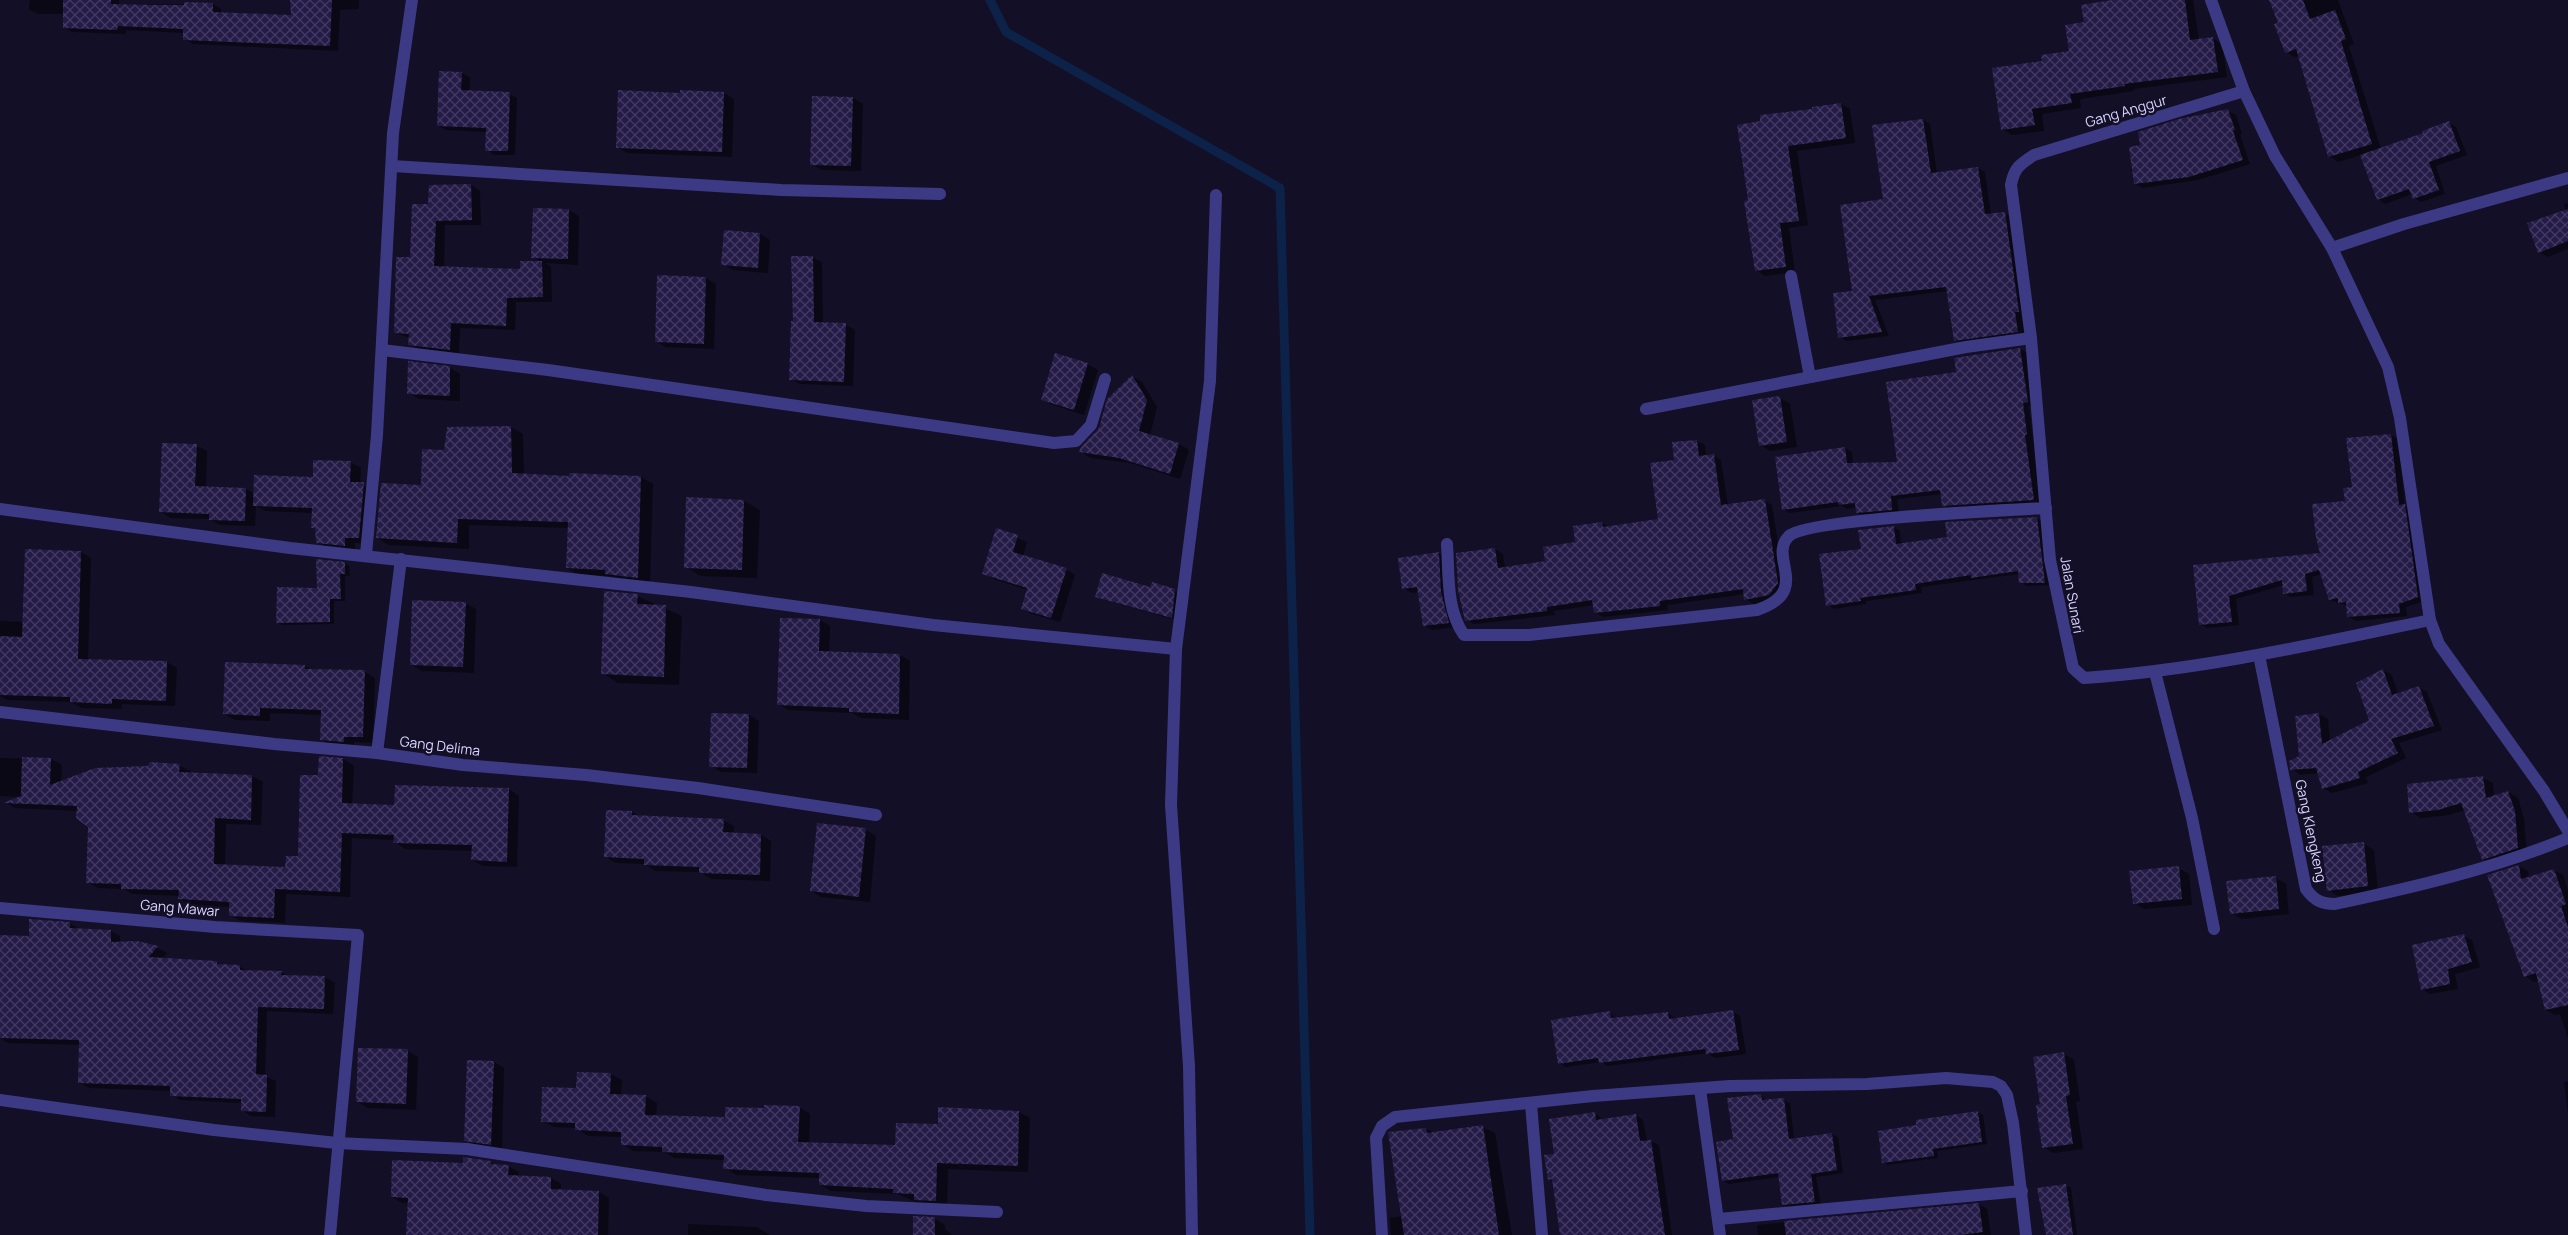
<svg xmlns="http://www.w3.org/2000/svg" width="2568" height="1235" font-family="Manrope,sans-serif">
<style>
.shadow{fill:#0007}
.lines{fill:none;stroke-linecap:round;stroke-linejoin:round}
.stream{stroke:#0c2248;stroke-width:9}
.building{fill:url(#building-cross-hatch)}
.minor{stroke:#3d3a85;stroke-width:12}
.labels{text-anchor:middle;stroke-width:5;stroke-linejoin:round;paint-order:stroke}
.street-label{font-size:14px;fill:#d9d4ff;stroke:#130f26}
</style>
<defs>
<pattern id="building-cross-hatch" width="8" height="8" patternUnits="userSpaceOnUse" patternTransform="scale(1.25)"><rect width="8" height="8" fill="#241b47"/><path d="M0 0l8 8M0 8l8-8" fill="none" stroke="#433b63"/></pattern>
</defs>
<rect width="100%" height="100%" fill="#130f26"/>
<g class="shadow">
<polygon points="30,0 119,0 119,5 213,4 221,9 221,14 292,17 292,0 359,0 359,9 340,10 338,51 193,44 184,39 184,33 126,30 126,34 72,32 64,27 64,14 38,14 29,9"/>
<polygon points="2119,0 2193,0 2199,40 2212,38 2222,44 2227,77 2134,89 2134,91 2080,99 2081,108 2042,114 2044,131 2012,135 2002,129 2043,62 2070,52 2085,23"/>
<polygon points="2271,0 2338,0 2354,44 2349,46 2381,149 2424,134 2449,123 2456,127 2467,155 2436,166 2445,194 2421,202 2414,198 2412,194 2385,204 2378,199 2361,155 2338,162 2329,156 2299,56 2295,57 2286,52 2280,23"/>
<polygon points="462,73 470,78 469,92 509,94 517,98 515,155 494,155 487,150 487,132 446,130 439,126"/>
<polygon points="724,93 734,99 732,157 627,153 617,147 681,94"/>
<polygon points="853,98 863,104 861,171 822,170 811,164"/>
<polygon points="1841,104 1850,109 1855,143 1797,151 1808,225 1789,228 1795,272 1765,276 1756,270 1750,201 1739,126"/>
<polygon points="2228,111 2236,115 2242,134 2240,135 2250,164 2198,180 2143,188 2135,184 2142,146"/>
<polygon points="1923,120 1930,124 1937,174 1978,168 1985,172 1991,215 2005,213 2012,217 2026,315 2022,316 2025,335 1962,345 1955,340 1948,291 1875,300 1889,336 1847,341 1839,337 1884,200"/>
<polygon points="471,185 480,191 481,225 445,225 444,268 522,271 541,262 533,257 569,210 579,216 578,265 545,263 551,267 552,302 516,302 515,330 460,328 459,355 419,350 410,344 410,338 395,333 411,258 429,206"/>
<polygon points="2568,203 2568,249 2548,257 2539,252 2566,211 2564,204"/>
<polygon points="760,234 770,240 768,273 733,270 723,264"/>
<polygon points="812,257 822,262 823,324 846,325 855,330 853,386 800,384 790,379 794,323"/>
<polygon points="706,278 716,284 714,349 666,347 656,341"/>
<polygon points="2020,349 2027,353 2034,406 2029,406 2041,504 1950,509 1944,505 1942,494 1897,499 1899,513 1865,517 1858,513 1857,507 1847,509 1842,506 1790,513 1783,509 1845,448 1852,452 1853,464 1899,463 1958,373"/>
<polygon points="1087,364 1098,370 1084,415 1053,405 1042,399"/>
<polygon points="450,368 460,374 460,401 419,399 409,393"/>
<polygon points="1132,376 1142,382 1157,407 1150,435 1179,444 1189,450 1180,479 1130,463 1091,458 1081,452 1100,428"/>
<polygon points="1780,398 1790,404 1797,447 1770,451 1760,445"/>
<polygon points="511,427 523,434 524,475 570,477 570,474 641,477 653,484 650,584 618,581 609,576 579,575 567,568 569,528 469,525 469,549 389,545 377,538 422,486 445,451"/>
<polygon points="2391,435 2398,439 2405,506 2411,509 2425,601 2406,607 2407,616 2356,621 2349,617 2348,606 2330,600 2322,574 2312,577 2314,595 2291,597 2284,593 2284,585 2236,599 2239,625 2207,628 2200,624 2194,566 2322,554 2353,488"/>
<polygon points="1697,441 1705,445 1706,456 1713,455 1721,460 1728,506 1764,500 1772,505 1785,588 1777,599 1753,604 1746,599 1745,594 1667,605 1668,610 1603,617 1595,612 1594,605 1554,611 1555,615 1474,624 1466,620 1495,549 1503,554 1505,568 1546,562 1577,544 1602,523 1609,527 1660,520 1675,461"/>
<polygon points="196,445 207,451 206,487 246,489 255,494 314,479 350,462 361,468 360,484 374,490 370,543 355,543 355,551 327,548 317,542 317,529 313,527 313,513 265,511 256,506 255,526 220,525 209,519 171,518 161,512"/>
<polygon points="744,501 760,510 757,578 701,576 686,567"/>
<polygon points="2036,518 2043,521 2051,585 2026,586 2020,582 2019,574 1921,587 1922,593 1866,601 1866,604 1834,609 1828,605 1862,550 1894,527 1900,531 1901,545 1948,538"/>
<polygon points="997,530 1027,542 1023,556 1066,569 1075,575 1060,622 1032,614 1023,609 1028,590 993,579 984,573"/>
<polygon points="81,552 91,558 88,660 167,662 177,668 175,706 122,704 122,709 82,708 71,702 7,700 0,696 0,621 24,622"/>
<polygon points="1439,553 1447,558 1456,627 1432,630 1424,625 1419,592 1412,593 1403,588"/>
<polygon points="345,563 349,566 350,576 345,576 345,601 334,601 334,624 282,625 278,622 318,590"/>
<polygon points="1152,583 1183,595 1179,621 1105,600 1097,596 1151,589"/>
<polygon points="637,596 682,616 679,685 618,683 602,673"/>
<polygon points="465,603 476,609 474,673 422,671 412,665"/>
<polygon points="820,620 830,626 829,653 900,655 910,661 909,720 861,718 852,713 788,710 778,704"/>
<polygon points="226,663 305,666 312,670 365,672 375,678 373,743 354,742 354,747 331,745 321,739 322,715 270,713 270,721 235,720 224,714"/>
<polygon points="2383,670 2392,675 2398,694 2418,687 2427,692 2442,730 2399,743 2406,758 2366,777 2368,783 2332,793 2323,788 2319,773 2300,775 2292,769 2300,756 2296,717 2319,714 2328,719 2330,741 2370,721"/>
<polygon points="749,715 759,721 757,773 721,772 711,766"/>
<polygon points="320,757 343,759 354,766 352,805 396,807 509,789 519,796 517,867 483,866 472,860 473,851 405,849 395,842 395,840 352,838 350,897 286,894 285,923 241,921 230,915 230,907 190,905 180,899 180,896 133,894 124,889 98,888 88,882 90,827 78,811 15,808 6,803 21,797 0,796 0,758 51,759 62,765 61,782 179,765 190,771 190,774 252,776 263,782 261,825 226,824 225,866 287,868 299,857 320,776"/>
<polygon points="2483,778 2493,783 2494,797 2508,792 2518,798 2524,819 2527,853 2493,864 2483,859 2465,810 2449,815 2421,818 2411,812"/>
<polygon points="632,812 639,816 723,820 734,826 734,834 761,835 771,841 770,881 711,879 700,872 655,871 645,864 616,863 606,857"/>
<polygon points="818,824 866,830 876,836 870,902 821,897 811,891"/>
<polygon points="2364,844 2374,850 2378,892 2338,896 2328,890"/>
<polygon points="2519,866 2528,871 2529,878 2554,870 2563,875 2568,890 2568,1038 2560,1014 2555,1015 2546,1010 2539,980 2534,982 2525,976 2489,876"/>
<polygon points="2178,868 2189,874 2192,905 2144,909 2134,903"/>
<polygon points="2276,878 2286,884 2289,914 2242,919 2231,913"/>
<polygon points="30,920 70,924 80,929 111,931 120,936 120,943 137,942 158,948 167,953 162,959 216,962 222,965 239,966 248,971 281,972 289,976 325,977 335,983 333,1014 267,1011 265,1076 276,1081 275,1117 251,1116 242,1110 242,1103 180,1100 171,1095 171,1091 89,1088 79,1083 80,1045 8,1043 0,1038 0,936 30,938"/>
<polygon points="2464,936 2472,940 2480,967 2455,974 2458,989 2430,994 2422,989"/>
<polygon points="1609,1012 1617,1019 1668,1013 1676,1019 1733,1012 1740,1016 1746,1054 1715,1058 1707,1053 1608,1066 1601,1062 1566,1067 1559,1063"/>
<polygon points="408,1051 418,1057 416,1110 368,1108 358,1102"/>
<polygon points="2064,1054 2074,1060 2080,1101 2076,1102 2083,1149 2054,1153 2043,1147 2042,1105"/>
<polygon points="494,1062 504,1068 502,1150 476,1146 465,1140"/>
<polygon points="611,1074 622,1080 621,1095 645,1096 657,1103 656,1116 726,1118 765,1110 799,1107 810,1114 809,1144 896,1147 939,1125 1019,1112 1030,1118 1028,1172 948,1169 947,1207 926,1206 897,1194 831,1191 820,1185 820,1178 736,1175 725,1168 725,1160 674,1158 664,1152 633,1151 622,1144 622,1137 588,1136 576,1128 554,1127 542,1121 578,1089"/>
<polygon points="2568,1081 2568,1113 2564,1082"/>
<polygon points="1761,1095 1767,1101 1784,1100 1790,1103 1794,1139 1832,1134 1838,1137 1843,1173 1816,1177 1821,1205 1789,1208 1783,1204 1779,1177 1729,1184 1723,1181 1735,1140"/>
<polygon points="1978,1112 1983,1115 1987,1144 1937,1151 1938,1158 1888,1165 1884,1162 1918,1126"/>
<polygon points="1595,1113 1603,1120 1636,1115 1643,1120 1647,1141 1651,1141 1659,1145 1672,1235 1560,1235 1554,1182 1549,1179 1555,1155"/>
<polygon points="1483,1127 1495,1133 1512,1235 1391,1235 1390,1218 1402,1216 1426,1129 1434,1133"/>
<polygon points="490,1162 497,1166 508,1166 519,1172 519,1177 551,1178 561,1184 561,1191 599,1192 609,1198 608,1235 408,1235 409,1203 402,1203 392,1197 464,1164"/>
<polygon points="2066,1185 2071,1188 2077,1235 2047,1235"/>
<polygon points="1979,1204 1987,1209 1991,1235 1758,1235 1757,1225"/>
<polygon points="935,1219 945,1225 945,1229 952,1235 914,1235"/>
<polygon points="688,1224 757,1227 770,1235 688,1235"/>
</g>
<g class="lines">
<polyline class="stream" points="990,0 1006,32 1280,188 1310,1235"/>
</g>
<g class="building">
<polygon points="63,0 111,0 111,4 155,5 184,5 184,2 213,3 213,12 291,15 290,0 332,0 330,46 183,40 183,29 118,26 117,30 63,28"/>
<polygon points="2112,0 2185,0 2190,40 2213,37 2218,72 2124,84 2125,86 2070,94 2072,103 2032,109 2035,125 2001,130 1992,68 2042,61 2041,55 2069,51 2065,25 2084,22 2081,5"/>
<polygon points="2269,0 2303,0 2310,19 2335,10 2346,39 2341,41 2372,144 2328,157 2296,49 2285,53 2274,24 2278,23"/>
<polygon points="439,71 462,72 461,90 510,92 508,151 485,151 486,128 437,126"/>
<polygon points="618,90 680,93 680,90 724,92 722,152 616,148"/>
<polygon points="812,96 853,97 851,166 810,165"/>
<polygon points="1841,103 1846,138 1788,146 1799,221 1780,223 1786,267 1755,271 1744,201 1748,200 1737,125 1760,121 1760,115 1812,109 1812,107"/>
<polygon points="2228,109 2235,130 2233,131 2243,160 2189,177 2134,184 2129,147 2140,145 2138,132 2179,119"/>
<polygon points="1923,119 1931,173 1978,167 1985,214 2005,212 2019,312 2015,312 2018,332 1954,341 1946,287 1869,296 1882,332 1838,338 1833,293 1852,291 1840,205 1883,199 1872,125"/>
<polygon points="2449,121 2460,151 2429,162 2439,190 2413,199 2409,189 2377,200 2360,155 2423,133 2422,131"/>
<polygon points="471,184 472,220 436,221 434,266 520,269 520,261 542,261 543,297 507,298 506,326 451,323 450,350 408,345 409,334 394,333 396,257 410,257 412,204 428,204 429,185"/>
<polygon points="533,208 569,209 568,259 531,258"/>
<polygon points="2568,209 2568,241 2538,253 2527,223"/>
<polygon points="724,230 760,233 758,268 721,265"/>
<polygon points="791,256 813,256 814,322 846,323 844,382 789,380 791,321 793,321"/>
<polygon points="657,275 706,277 704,344 655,342"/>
<polygon points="2020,348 2028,402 2023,403 2027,434 2025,435 2034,500 1942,506 1940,490 1891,496 1892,510 1856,513 1855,503 1839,505 1838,502 1782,510 1775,457 1845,447 1847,463 1897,462 1886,382 1956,372 1954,358"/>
<polygon points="1055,353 1088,363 1074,410 1041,400"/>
<polygon points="408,361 450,366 450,396 407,394"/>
<polygon points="1132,375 1147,400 1139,431 1179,443 1170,474 1119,458 1079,452 1081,447 1099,428 1107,399"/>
<polygon points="1780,396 1787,442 1759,446 1752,400"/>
<polygon points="511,426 512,473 569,476 569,473 641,476 638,578 605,574 605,570 566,568 568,522 458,519 457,543 376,538 381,483 421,485 422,449 444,450 447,427"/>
<polygon points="2391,434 2399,505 2405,504 2418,597 2399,604 2400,613 2347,617 2346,602 2338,603 2338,598 2329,600 2319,570 2305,574 2307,591 2283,594 2282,580 2229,596 2232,622 2199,625 2193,565 2320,553 2316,538 2312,504 2345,501 2343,488 2352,487 2346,438"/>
<polygon points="1697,440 1699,456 1714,454 1721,505 1765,499 1778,583 1769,595 1744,600 1743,589 1660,601 1660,606 1594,613 1592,600 1547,607 1547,611 1465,621 1458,590 1456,553 1495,548 1498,568 1545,561 1543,547 1575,542 1573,526 1602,522 1603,527 1658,519 1650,463 1674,460 1672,442"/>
<polygon points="162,443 197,444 195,486 246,488 245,521 209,520 209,514 159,512"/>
<polygon points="313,460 351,461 350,482 364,482 359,538 345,538 345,546 316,543 315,528 311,528 312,508 253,506 254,475 313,477"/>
<polygon points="686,497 744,500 742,570 684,568"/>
<polygon points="2037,517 2045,583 2019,583 2018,571 1971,578 1971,575 1915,584 1916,590 1860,598 1861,601 1826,606 1819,554 1861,549 1858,530 1894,526 1896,544 1947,537 1945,522"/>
<polygon points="996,528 1018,535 1013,552 1067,568 1051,618 1021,609 1027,588 982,574"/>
<polygon points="25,549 81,551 78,659 167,661 166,701 112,699 112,704 70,702 70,697 0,695 0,636 22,637"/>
<polygon points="1439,552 1441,592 1449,623 1423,626 1417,587 1402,589 1398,558"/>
<polygon points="316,559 345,562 345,574 340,574 341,599 330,599 330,622 276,623 277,587 317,588"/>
<polygon points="1102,573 1150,587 1152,582 1175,589 1172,618 1095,597"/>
<polygon points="604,591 638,594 637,604 666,605 664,677 601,674"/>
<polygon points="412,600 466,602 463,667 410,665"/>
<polygon points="780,618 820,619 819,651 900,654 899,714 849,712 849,708 777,705"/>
<polygon points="225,662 305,665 305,669 365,670 363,737 344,737 344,742 320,740 321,710 260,708 260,716 223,714"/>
<polygon points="2383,669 2392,695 2419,686 2434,726 2391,739 2398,753 2358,772 2360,778 2322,789 2316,768 2290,770 2289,761 2299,756 2295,716 2319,713 2322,744 2369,720 2356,683"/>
<polygon points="711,713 749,714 747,768 709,767"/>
<polygon points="319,756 343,758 342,803 394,805 395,785 509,788 507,862 471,860 472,845 393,843 394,835 342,833 340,892 275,889 274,918 229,916 229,902 178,899 179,890 121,889 121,884 86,883 88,827 76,818 77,806 3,803 21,796 22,757 51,758 50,785 95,768 147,766 150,762 180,764 179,772 252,775 251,820 215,818 214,864 285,867 286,856 298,856 300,775 318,775"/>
<polygon points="2483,776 2486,798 2508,791 2515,811 2518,848 2482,860 2461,803 2438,810 2409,813 2407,784"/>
<polygon points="606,810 632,811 632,815 724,819 723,832 761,834 760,875 699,873 699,867 644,865 644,859 604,857"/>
<polygon points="817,823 866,828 859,897 810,891"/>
<polygon points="2364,842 2368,886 2327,891 2322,846"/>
<polygon points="2519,865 2521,879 2554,869 2566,904 2561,906 2568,927 2568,1005 2545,1010 2536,973 2524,977 2487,875"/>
<polygon points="2179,866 2182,899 2133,904 2129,871"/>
<polygon points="2276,876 2279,909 2230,914 2226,881"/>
<polygon points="29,919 70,922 70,928 111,930 111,942 137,941 158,946 149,957 217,961 217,964 240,965 240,970 282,971 281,975 325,976 324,1009 258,1007 256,1074 267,1075 266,1112 241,1111 241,1099 170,1096 170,1086 78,1083 79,1040 0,1038 0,935 29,936"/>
<polygon points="2464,934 2472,962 2448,969 2450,984 2421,990 2412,945"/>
<polygon points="1733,1010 1739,1050 1706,1054 1705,1049 1599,1063 1598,1058 1558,1064 1551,1020 1610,1011 1611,1018 1668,1012 1669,1019"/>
<polygon points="358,1048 408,1049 406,1104 356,1102"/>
<polygon points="2064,1052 2070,1095 2066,1096 2073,1144 2042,1148 2036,1105 2040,1104 2033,1057"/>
<polygon points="467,1060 494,1061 491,1145 464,1141"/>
<polygon points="577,1072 611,1073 610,1094 646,1095 645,1115 725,1117 725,1107 764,1108 764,1105 800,1106 798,1142 895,1145 896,1123 938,1124 938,1107 1019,1111 1018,1166 937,1163 936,1201 914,1200 914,1194 893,1193 893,1189 819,1185 819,1173 723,1169 724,1155 662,1152 662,1147 621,1145 621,1132 575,1130 575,1123 541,1122 542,1087 576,1088"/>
<polygon points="1761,1094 1762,1100 1784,1098 1789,1139 1832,1133 1837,1170 1811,1174 1815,1202 1782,1205 1778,1173 1722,1181 1716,1142 1733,1139 1727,1098"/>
<polygon points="1978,1111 1982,1142 1933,1149 1934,1156 1882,1163 1878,1131 1916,1125 1916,1120"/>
<polygon points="1595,1112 1596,1120 1636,1114 1640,1141 1651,1140 1665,1235 1560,1235 1552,1179 1548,1180 1544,1155 1554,1154 1549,1119"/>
<polygon points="1483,1125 1499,1235 1404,1235 1388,1132 1426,1128 1427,1133"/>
<polygon points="463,1157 491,1161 491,1164 509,1165 508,1175 551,1177 551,1189 599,1191 598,1235 406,1235 408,1198 391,1197 392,1160 463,1163"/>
<polygon points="2066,1184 2073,1235 2046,1235 2037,1188"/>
<polygon points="1979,1203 1983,1232 1961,1235 1786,1235 1784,1221"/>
<polygon points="913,1216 935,1217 935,1235 913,1235"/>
</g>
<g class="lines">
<g class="minor">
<polyline points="2211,0 2244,91 2275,156 2332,248 2388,367 2400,418 2430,620 2439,644 2544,791 2568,831"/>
<path d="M 2244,91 L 2034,155 C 2020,164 2014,168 2011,185 L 2031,338 L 2050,560 L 2073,668 L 2084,678 C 2201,670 2315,644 2430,620"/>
<polyline points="392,166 781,190 940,194"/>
<polyline points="2332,248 2404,224 2568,178"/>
<polyline points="1791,276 1810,377"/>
<polyline points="382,350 548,370 1054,443 1076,441 1091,425 1105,379"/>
<polyline points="1646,409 1966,347 2031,338"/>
<polyline points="0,509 290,548 691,592 933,625 1176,649"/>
<path d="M 1447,544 C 1449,574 1446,610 1464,635 L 1529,635 L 1757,610 C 1813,591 1767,557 1789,536 C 1806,519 2009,510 2046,508"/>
<polyline points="366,554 377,435 393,133 412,0"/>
<path d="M 2259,655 L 2306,889 C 2314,900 2321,904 2335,904 C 2415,887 2492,869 2568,838"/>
<polyline points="2155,672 2192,818 2214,929"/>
<polyline points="0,712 274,744 377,753 463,765 586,775 698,788 876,815"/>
<polyline points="377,753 401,559"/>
<polyline points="0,908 215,927 358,935 330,1235"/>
<polyline points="1700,1089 1720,1235"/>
<polyline points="0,1100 214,1130 337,1143 467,1149 766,1195 866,1206 997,1212"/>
<polyline points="1531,1104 1542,1235"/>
<polyline points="1719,1219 2022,1191"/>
<polyline points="1192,1235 1189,1066 1171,805 1176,649 1210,381 1216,195"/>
<polyline points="1382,1235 1376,1138 1382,1126 1395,1117 1593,1096 1730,1086 1867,1084 1946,1078 1993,1082 2001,1086 2007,1095 2013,1123 2026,1235"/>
</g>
</g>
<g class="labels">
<g class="street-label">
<text transform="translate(2126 111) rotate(-16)" y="5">Gang Anggur</text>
<text transform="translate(2072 595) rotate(80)" y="5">Jalan Sunari</text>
<text transform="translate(440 746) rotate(7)" y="5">Gang Delima</text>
<text transform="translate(2311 831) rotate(78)" y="5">Gang Klengkeng</text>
<text transform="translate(180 908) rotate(5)" y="5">Gang Mawar</text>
</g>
</g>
</svg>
